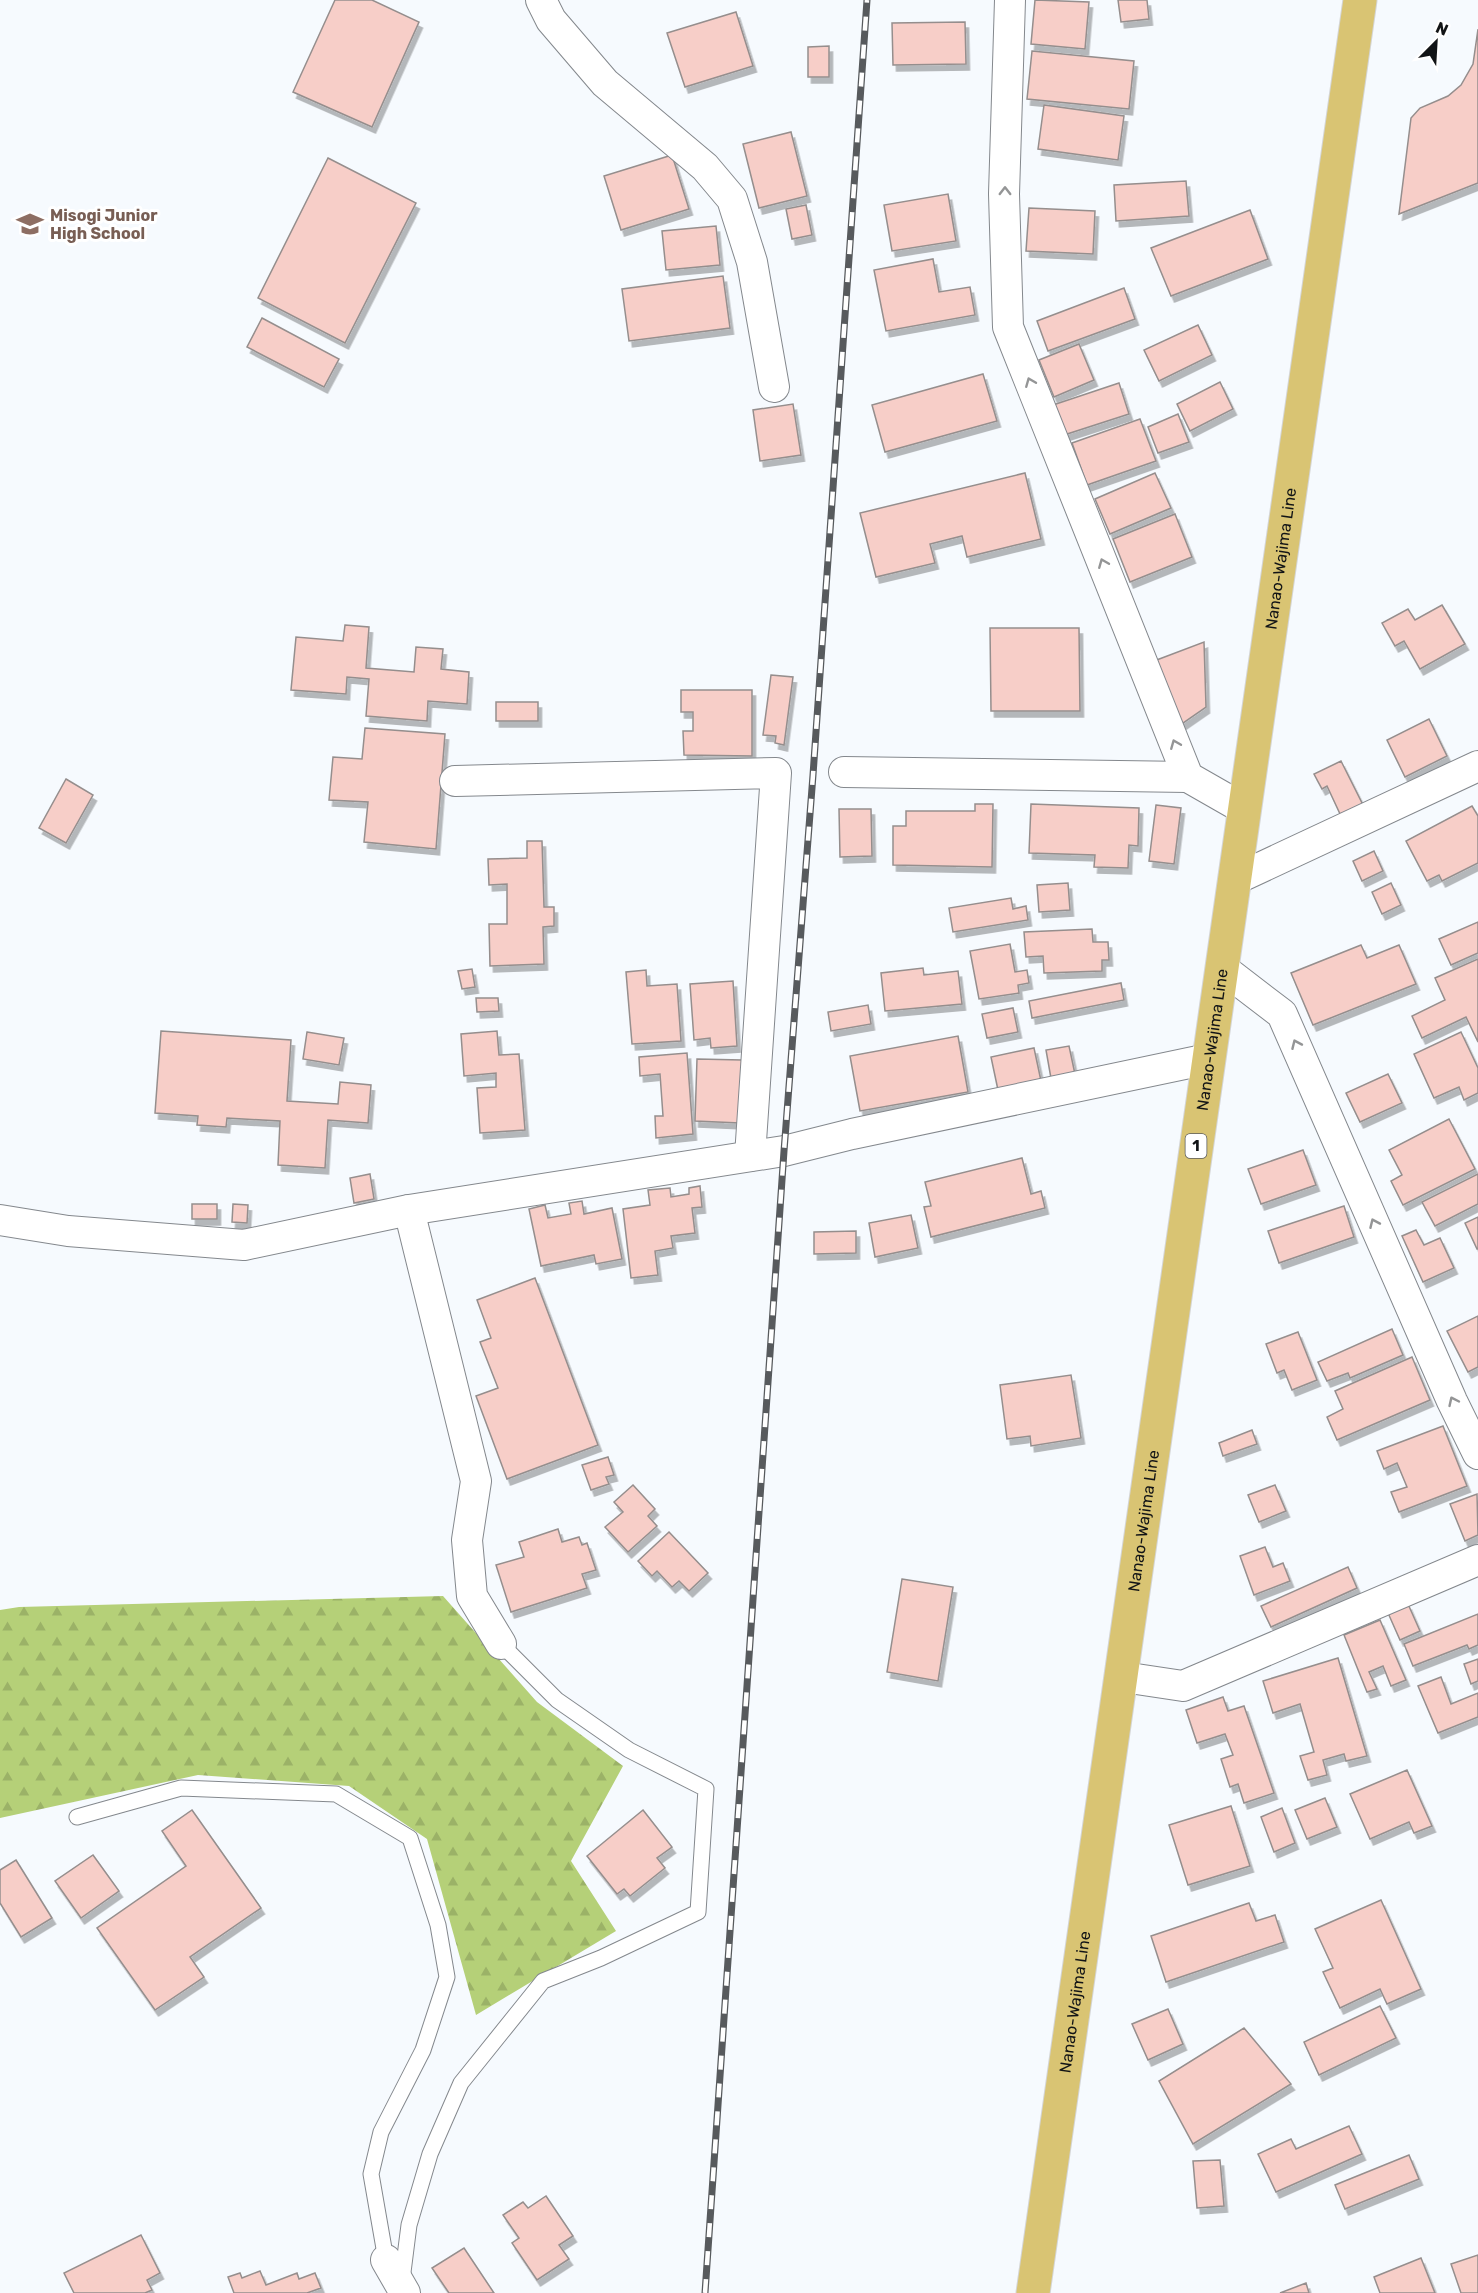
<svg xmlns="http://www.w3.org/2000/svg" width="1478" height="2293" font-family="Rubik,sans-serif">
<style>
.forest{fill:url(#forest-firs)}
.building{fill:#f7cec8;stroke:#958e8d;stroke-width:1.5;filter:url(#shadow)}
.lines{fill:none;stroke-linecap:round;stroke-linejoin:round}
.lane-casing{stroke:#84888d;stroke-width:17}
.street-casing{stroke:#84888d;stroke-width:32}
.primary-casing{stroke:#d4d5d5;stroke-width:35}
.lane{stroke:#fff;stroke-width:15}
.street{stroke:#fff;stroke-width:30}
.primary{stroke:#d9c473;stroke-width:33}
.rail-casing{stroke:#575a5d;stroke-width:7}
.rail{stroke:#fff;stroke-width:4.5;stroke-dasharray:14;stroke-linecap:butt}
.oneway{stroke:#949596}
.labels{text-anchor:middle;stroke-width:6;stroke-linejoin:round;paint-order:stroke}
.shield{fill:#fff;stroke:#595a5c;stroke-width:1.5}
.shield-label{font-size:15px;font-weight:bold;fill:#121416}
.education-label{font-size:16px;font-weight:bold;fill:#785e54;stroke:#fff;text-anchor:start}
.street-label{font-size:16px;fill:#121416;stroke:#fff}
</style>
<defs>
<pattern id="forest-firs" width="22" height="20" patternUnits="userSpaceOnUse" patternTransform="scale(1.5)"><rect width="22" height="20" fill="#b5d078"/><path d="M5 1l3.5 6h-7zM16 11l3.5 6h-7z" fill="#9bb267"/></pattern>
<filter id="shadow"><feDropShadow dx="3.5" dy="6" stdDeviation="0" flood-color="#0004"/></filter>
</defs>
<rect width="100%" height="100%" fill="#f6fafe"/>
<polygon class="forest" points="443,1596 537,1702 623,1766 571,1861 616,1931 476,2015 427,1839 349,1786 198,1775 0,1818 0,1610 19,1607"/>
<g class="building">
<polygon points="335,0 372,0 419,22 372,127 293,92"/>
<polygon points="1035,0 1089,2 1085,49 1031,44"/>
<polygon points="1118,0 1147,0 1149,19 1121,22"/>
<polygon points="736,12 753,66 685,87 667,33"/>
<polygon points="965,22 966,64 893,65 892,23"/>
<polygon points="1478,29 1478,183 1399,214 1411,118 1420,108 1448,96 1461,85 1473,64"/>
<polygon points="829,46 829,77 808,77 808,47"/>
<polygon points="1032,51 1134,61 1129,109 1027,99"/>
<polygon points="1044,105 1124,116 1118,160 1038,149"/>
<polygon points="791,132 807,196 759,208 743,144"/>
<polygon points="672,155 689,209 621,230 604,176"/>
<polygon points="328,158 416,203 345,343 258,298"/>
<polygon points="1186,181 1189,216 1116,221 1114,185"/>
<polygon points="948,194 956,241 892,251 884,205"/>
<polygon points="806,205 812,235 792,239 786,209"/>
<polygon points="1029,208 1095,211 1093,254 1026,251"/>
<polygon points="1250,210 1268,259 1171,296 1151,248"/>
<polygon points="716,226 720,265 666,270 662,231"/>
<polygon points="933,259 939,292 970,287 975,315 886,331 874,270"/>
<polygon points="723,276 730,328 629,341 622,289"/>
<polygon points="1124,288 1135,319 1048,351 1037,321"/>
<polygon points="262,318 339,359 324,387 247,347"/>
<polygon points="1198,325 1212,355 1159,381 1144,350"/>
<polygon points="1079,344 1094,380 1054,397 1039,360"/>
<polygon points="983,374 997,421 885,452 872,405"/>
<polygon points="1220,382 1233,409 1190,431 1177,404"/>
<polygon points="1119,383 1129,414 1064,435 1053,405"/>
<polygon points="793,404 801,455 760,461 753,410"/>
<polygon points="1178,414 1189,442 1158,453 1148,427"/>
<polygon points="1140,419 1156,461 1087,485 1072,443"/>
<polygon points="1025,473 1041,539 967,557 962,536 930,544 935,563 876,577 860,513"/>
<polygon points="1155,473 1171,508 1110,534 1095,499"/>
<polygon points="1175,514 1192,557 1130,582 1113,539"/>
<polygon points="1442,605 1465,644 1420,669 1404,641 1395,646 1382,623 1408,609 1415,620"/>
<polygon points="345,625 369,627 366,668 414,672 416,647 443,649 441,669 469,672 467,704 428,701 427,721 366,716 369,679 347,677 346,694 291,690 296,637 343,641"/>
<polygon points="990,628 1079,628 1080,711 991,711"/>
<polygon points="1204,642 1206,707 1180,725 1154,661"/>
<polygon points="771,675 793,677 784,745 775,743 776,736 763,735"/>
<polygon points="681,690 752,690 752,756 684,755 683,731 693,731 693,712 681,712"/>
<rect x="496" y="702" width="42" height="19"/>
<polygon points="1429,719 1447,756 1405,777 1387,740"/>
<polygon points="365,728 445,734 436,849 364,842 368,802 329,800 333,757 362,759"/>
<polygon points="1341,761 1363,805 1341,816 1327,786 1322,789 1314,774"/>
<polygon points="66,779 93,795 66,843 39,828"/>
<polygon points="975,804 993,804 992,867 893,865 893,826 906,826 906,811 975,811"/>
<polygon points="1031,804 1139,808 1138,846 1129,845 1128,868 1094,867 1095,855 1029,853"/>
<polygon points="1156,805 1181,808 1174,864 1149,861"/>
<polygon points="1472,806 1478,816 1478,863 1442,881 1439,875 1427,881 1406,841"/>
<polygon points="839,809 871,809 872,856 840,857"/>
<polygon points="527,841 542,841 544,907 554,907 554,926 543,927 544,964 490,966 489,924 507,924 507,884 489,885 488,859 527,858"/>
<polygon points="1374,851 1383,871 1362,881 1353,861"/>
<polygon points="1068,883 1070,910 1039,912 1037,885"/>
<polygon points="1391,883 1401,905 1382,914 1372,892"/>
<polygon points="1011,898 1013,909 1026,906 1028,920 953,932 949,908"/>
<polygon points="1478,922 1478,953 1451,965 1439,939"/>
<polygon points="1092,929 1093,942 1108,942 1109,960 1102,960 1102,971 1044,973 1043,956 1026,957 1024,932"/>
<polygon points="1010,944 1015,972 1027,970 1029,983 1018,985 1019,993 979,999 970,951"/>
<polygon points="1361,945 1367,958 1399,945 1416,984 1313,1025 1291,973"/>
<polygon points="1478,959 1478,1042 1466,1017 1422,1038 1412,1016 1445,1000 1435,978"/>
<polygon points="923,968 924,975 958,971 962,1004 885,1011 881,973"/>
<polygon points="472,969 475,987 462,989 458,971"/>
<polygon points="646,970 647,986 677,984 681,1041 632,1044 626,972"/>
<polygon points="733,981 737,1046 711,1048 710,1038 694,1040 690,984"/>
<polygon points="1121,983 1124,1000 1032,1018 1029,1001"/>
<polygon points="476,998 498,998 499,1011 477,1012"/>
<polygon points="868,1005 871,1024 831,1031 828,1012"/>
<polygon points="1013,1008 1018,1032 987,1038 982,1014"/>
<polygon points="161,1031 291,1040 287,1101 338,1104 340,1082 371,1085 368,1123 328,1120 325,1168 278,1165 280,1121 227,1118 226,1127 197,1125 198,1116 155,1113"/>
<polygon points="497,1031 499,1055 519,1054 525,1130 480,1133 477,1088 496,1087 496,1073 464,1076 461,1034"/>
<polygon points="307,1032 344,1038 339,1065 303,1059"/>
<polygon points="1461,1032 1478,1068 1478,1093 1464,1100 1459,1087 1434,1098 1414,1054"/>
<polygon points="958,1036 968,1092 860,1111 850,1056"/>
<polygon points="1069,1046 1076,1079 1052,1084 1046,1050"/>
<polygon points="1034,1048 1041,1081 998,1090 991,1057"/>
<polygon points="687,1053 693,1134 656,1138 655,1116 663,1116 660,1074 640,1076 639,1057"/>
<polygon points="697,1059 742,1060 740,1123 695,1121"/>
<polygon points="1388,1074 1402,1103 1360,1122 1346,1093"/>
<polygon points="1449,1119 1475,1169 1403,1205 1391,1181 1402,1175 1389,1150"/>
<polygon points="1303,1150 1316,1185 1261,1204 1248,1169"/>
<polygon points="1022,1158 1031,1194 1041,1191 1045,1208 931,1237 924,1207 931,1206 925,1182"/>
<polygon points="370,1174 374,1199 354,1203 350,1178"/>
<polygon points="1478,1174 1478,1204 1435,1226 1422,1202"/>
<polygon points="700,1186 702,1207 692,1208 695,1233 671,1236 673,1248 655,1251 658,1275 631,1278 623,1209 650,1205 648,1190 670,1188 671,1197 689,1194 689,1188"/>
<polygon points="582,1201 584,1214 612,1208 622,1259 596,1264 594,1255 541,1266 529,1209 545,1205 548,1218 571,1214 569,1203"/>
<rect x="192" y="1204" width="25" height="15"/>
<polygon points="233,1204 248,1205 247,1223 232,1222"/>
<polygon points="1344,1206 1354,1237 1279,1263 1268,1231"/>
<polygon points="911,1215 918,1248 875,1257 869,1223"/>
<polygon points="1478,1217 1478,1249 1477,1249 1465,1223"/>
<polygon points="1416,1230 1424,1245 1440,1238 1454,1268 1423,1282 1402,1236"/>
<polygon points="856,1231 856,1253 814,1254 814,1232"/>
<polygon points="535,1278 598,1445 507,1479 476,1396 498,1388 480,1342 491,1338 477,1300"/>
<polygon points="1478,1316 1478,1367 1468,1372 1447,1331"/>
<polygon points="1392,1329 1403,1355 1350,1378 1348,1373 1327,1381 1318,1362"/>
<polygon points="1298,1332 1317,1380 1292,1390 1284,1370 1277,1373 1266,1344"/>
<polygon points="1412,1357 1430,1400 1337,1440 1327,1417 1343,1409 1335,1391"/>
<polygon points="1071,1375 1081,1438 1031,1446 1030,1436 1007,1439 1000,1385"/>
<polygon points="1443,1426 1467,1486 1399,1512 1391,1492 1407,1487 1397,1463 1384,1469 1377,1451"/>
<polygon points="1252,1430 1257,1444 1223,1456 1219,1443"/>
<polygon points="608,1457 614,1475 606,1477 609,1484 591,1490 582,1465"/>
<polygon points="633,1485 655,1509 648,1516 657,1526 628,1552 605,1527 623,1512 614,1502"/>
<polygon points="1275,1485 1286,1511 1259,1522 1248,1495"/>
<polygon points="1477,1494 1478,1535 1465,1541 1450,1504"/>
<polygon points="558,1529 562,1542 579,1537 582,1545 587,1543 596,1570 582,1574 587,1588 511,1612 496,1565 524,1557 519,1542"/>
<polygon points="669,1532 708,1573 689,1591 679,1581 672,1587 657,1571 652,1576 638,1561"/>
<polygon points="1265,1547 1273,1567 1283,1563 1290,1581 1254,1595 1240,1556"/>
<polygon points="1348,1567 1357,1588 1271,1627 1261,1606"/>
<polygon points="902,1579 953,1587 938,1681 887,1672"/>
<polygon points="1408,1604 1420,1631 1400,1640 1388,1613"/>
<polygon points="1478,1614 1478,1645 1469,1649 1467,1645 1413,1666 1404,1644"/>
<polygon points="1380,1620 1406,1680 1391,1686 1383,1666 1369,1672 1377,1689 1367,1692 1344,1635"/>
<polygon points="1338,1658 1367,1756 1346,1761 1344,1754 1323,1760 1327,1775 1308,1780 1300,1756 1314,1752 1300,1704 1273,1713 1263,1681"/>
<polygon points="1478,1659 1478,1681 1471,1684 1464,1664"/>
<polygon points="1441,1677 1451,1704 1478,1693 1478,1717 1438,1733 1418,1686"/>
<polygon points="1223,1697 1228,1711 1244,1706 1274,1793 1244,1803 1238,1784 1230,1787 1221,1759 1233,1755 1225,1734 1197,1743 1186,1710"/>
<polygon points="1407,1770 1432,1826 1414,1833 1409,1822 1370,1839 1350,1794"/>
<polygon points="1325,1798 1337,1827 1307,1839 1295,1810"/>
<polygon points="1231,1806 1250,1866 1188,1885 1169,1825"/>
<polygon points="1282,1808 1295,1843 1274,1852 1261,1817"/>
<polygon points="192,1810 261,1908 190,1957 204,1977 155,2010 97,1928 186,1866 162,1831"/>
<polygon points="643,1810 672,1847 657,1858 665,1868 630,1896 624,1889 617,1894 587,1856"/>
<polygon points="93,1855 119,1891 81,1918 55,1881"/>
<polygon points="16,1860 52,1918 21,1937 0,1903 0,1870"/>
<polygon points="1381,1900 1421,1989 1387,2004 1380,1989 1340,2008 1323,1972 1333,1968 1315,1929"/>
<polygon points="1249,1903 1256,1921 1275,1915 1284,1942 1166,1982 1151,1936"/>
<polygon points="1380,2006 1396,2038 1319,2075 1304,2042"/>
<polygon points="1168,2009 1183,2044 1148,2060 1132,2024"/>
<polygon points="1244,2028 1291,2084 1193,2144 1159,2081"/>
<polygon points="1349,2126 1362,2154 1276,2192 1258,2154 1291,2139 1296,2149"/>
<polygon points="1409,2155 1419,2179 1345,2209 1335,2185"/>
<polygon points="1220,2160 1224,2206 1197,2208 1193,2161"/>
<polygon points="546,2196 573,2236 559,2245 569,2259 537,2280 512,2243 519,2238 503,2215 523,2202 528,2208"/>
<polygon points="141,2235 160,2273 147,2280 152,2290 145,2293 74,2293 64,2273"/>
<polygon points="464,2248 494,2293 449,2293 432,2268"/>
<polygon points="1478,2255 1478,2293 1461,2293 1451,2264"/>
<polygon points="1421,2258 1435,2293 1380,2293 1374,2277"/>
<polygon points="260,2271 266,2285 297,2273 299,2279 315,2273 321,2288 307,2293 234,2293 228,2277 240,2273 242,2278"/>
<polygon points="1306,2283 1309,2293 1280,2293"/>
</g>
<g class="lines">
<defs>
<g id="lane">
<polyline points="77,1817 181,1788 336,1794 410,1838 438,1925 447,1977 423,2050 381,2132 371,2174 386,2260"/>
<polyline points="402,2280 409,2225 430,2154 461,2083 543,1981 601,1958 698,1912 706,1789 629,1750 557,1700 501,1644"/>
</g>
<g id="street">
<polyline points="541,0 551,20 605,83 705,167 732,199 752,262 774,387"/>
<polyline points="1010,0 1004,194 1008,327 1188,777 1244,809"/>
<polyline points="844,772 1188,777"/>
<polyline points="455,781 776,773 750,1156"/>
<polyline points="1234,880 1478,766"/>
<polyline points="1222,968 1282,1014 1452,1401 1478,1454"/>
<polyline points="409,1210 476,1481 467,1540 472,1596 501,1644"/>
<polyline points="0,1220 68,1231 244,1245 409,1210 784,1151 852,1134 1208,1059"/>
<polyline points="1123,1677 1183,1686 1478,1560"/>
<polyline points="386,2260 405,2293"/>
</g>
<g id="primary">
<path id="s1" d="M 1033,2293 L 1360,0"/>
</g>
</defs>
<use href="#lane" class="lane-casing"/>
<use href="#street" class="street-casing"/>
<use href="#primary" class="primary-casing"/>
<use href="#lane" class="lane"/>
<use href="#street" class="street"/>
<use href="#primary" class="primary"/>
<defs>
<polyline id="rail" points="705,2293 784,1151 813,775 867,0"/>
</defs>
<use href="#rail" class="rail-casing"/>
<use href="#rail" class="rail"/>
</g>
<defs><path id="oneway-chevron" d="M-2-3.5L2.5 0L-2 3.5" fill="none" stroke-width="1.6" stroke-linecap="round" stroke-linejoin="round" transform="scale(1.5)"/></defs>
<g class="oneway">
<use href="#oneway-chevron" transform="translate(1005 191) rotate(-90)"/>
<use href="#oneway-chevron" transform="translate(1030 382) rotate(-112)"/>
<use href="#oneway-chevron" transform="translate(1103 563) rotate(-112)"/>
<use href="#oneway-chevron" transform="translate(1175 744) rotate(-112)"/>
<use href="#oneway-chevron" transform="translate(1296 1044) rotate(-114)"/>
<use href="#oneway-chevron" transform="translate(1374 1223) rotate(-114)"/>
<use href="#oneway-chevron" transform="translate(1453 1401) rotate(-115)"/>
</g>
<defs>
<symbol id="school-bare" viewBox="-9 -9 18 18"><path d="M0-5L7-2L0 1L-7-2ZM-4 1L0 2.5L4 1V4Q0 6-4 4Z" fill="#8d6e63" stroke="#fff" stroke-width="2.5" paint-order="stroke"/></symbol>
</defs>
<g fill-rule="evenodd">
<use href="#school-bare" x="11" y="205" width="38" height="38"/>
</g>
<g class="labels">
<rect class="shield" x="1185.5" y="1134" width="21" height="24" rx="4.5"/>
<g class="shield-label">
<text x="1196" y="1151">1</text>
</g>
<g class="education-label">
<text x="50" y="221">Misogi Junior<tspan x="50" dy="18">High School</tspan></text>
</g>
<g class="street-label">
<text dy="6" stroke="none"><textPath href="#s1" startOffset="1752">Nanao-Wajima Line</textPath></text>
<text dy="6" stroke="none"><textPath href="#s1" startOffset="1266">Nanao-Wajima Line</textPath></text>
<text dy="6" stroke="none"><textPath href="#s1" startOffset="780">Nanao-Wajima Line</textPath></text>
<text dy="6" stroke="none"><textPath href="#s1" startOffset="294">Nanao-Wajima Line</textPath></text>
</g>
</g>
<g transform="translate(1436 42) rotate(24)" stroke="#ffffff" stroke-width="4.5" paint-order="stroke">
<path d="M0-4.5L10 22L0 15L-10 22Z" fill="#121416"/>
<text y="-9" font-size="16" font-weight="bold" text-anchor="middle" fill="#121416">N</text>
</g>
</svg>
